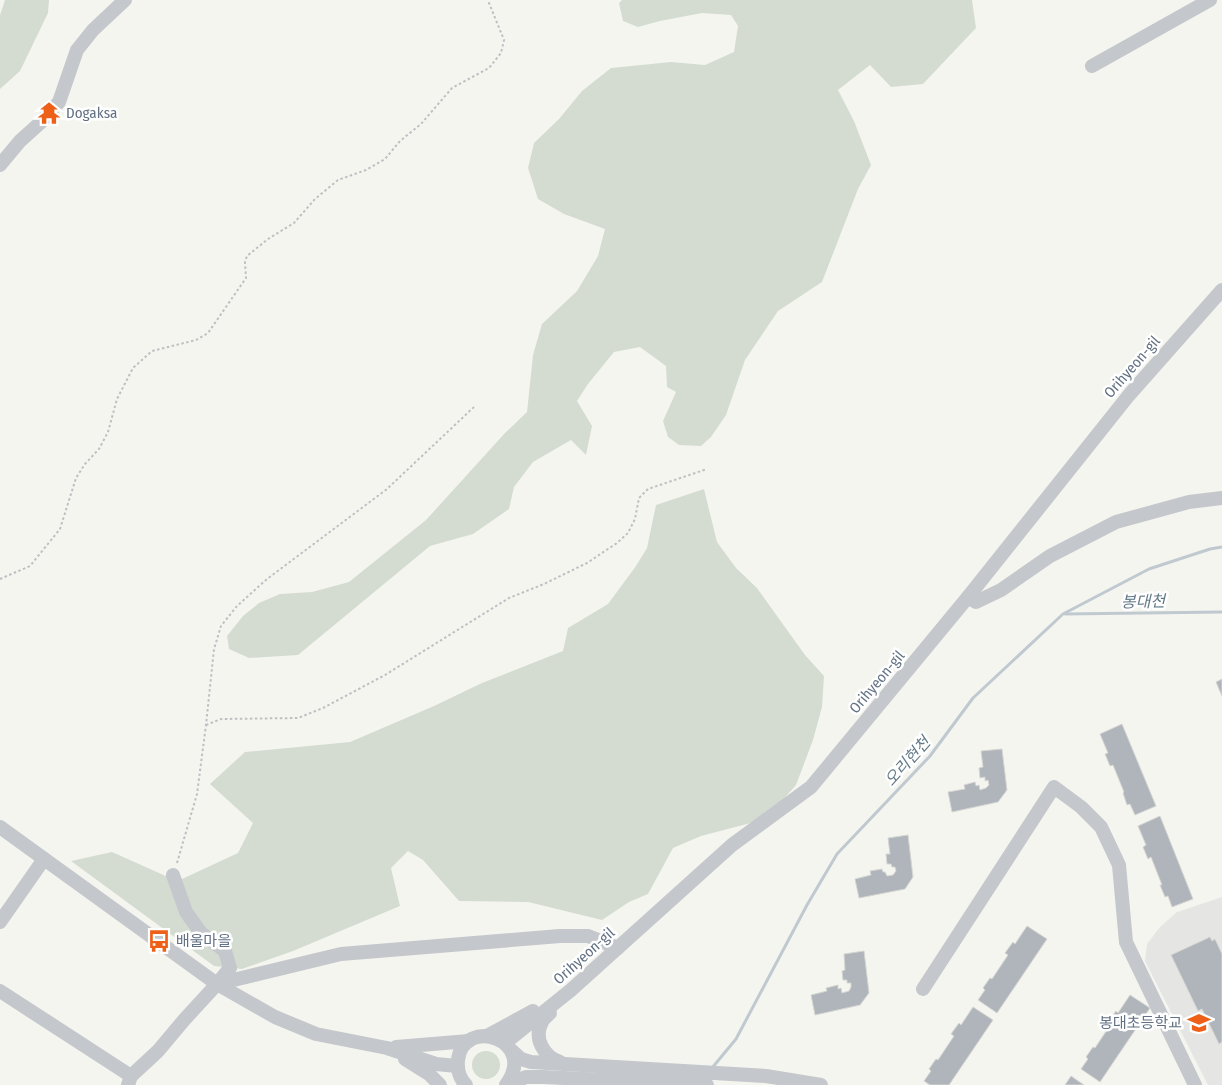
<svg xmlns="http://www.w3.org/2000/svg" width="1222" height="1085" font-family="'Fira Sans Condensed','Noto Sans KR',sans-serif">
<style>
.built{fill:#e5e6e4}
.green{fill:#d4dcd1}
.lines{fill:none;stroke-linecap:round;stroke-linejoin:round}
.stream{stroke:#c0c9cf;stroke-width:3}
.building{fill:#afb5bb;stroke:#d6d6d3}
.path{stroke:#bebfc2;stroke-width:2;stroke-dasharray:2.5 2.5;stroke-linecap:butt}
.minor{stroke:#c4c7cb;stroke-width:14}
.labels{text-anchor:middle;stroke-width:5;stroke-linejoin:round;paint-order:stroke}
.poi-label{font-size:15px;fill:#627184;stroke:#fff;text-anchor:start}
.street-label{font-size:15px;fill:#627184;stroke:#fff}
.water-label{font-size:16px;font-style:italic;fill:#627a88;stroke:#fff}
</style>
<rect width="100%" height="100%" fill="#f5f5f0"/>
<polygon class="built" points="1222,897 1222,1085 1208,1085 1145,961 1147,944 1160,927 1177,912"/>
<g class="green">
<polygon points="5,0 49,0 48,13 20,71 0,89 0,15"/>
<polygon points="622,0 972,0 976,28 923,84 891,87 870,65 838,90 854,121 871,165 858,189 822,282 778,311 745,360 726,415 711,437 701,446 679,445 668,437 663,421 676,392 667,387 666,366 640,347 614,352 588,384 577,401 592,426 586,455 571,440 533,462 514,487 509,509 473,534 430,546 298,655 249,658 229,649 227,636 243,616 259,603 280,594 312,592 349,582 426,520 505,433 527,412 533,355 542,324 577,291 598,256 605,229 564,214 538,199 528,168 534,143 559,119 582,91 611,68 671,62 705,65 734,52 738,26 731,15 702,13 660,21 638,27 623,21 619,3"/>
<polygon points="704,489 717,542 736,568 757,588 805,655 824,676 822,707 813,740 796,785 766,819 701,836 673,848 648,894 629,902 602,920 528,902 459,901 423,860 408,851 391,868 400,906 293,951 242,969 214,966 71,861 112,852 168,877 182,879 238,853 253,823 210,784 245,752 350,742 434,706 482,683 563,651 568,628 608,604 636,566 647,548 656,505"/>
<circle cx="486" cy="1065" r="14"/>
</g>
<g class="lines">
<g class="stream">
<polyline points="1065,614 1222,612"/>
<polyline points="712,1068 736,1039 807,905 837,854 930,756 973,698 1063,614 1149,569 1210,549 1222,547"/>
</g>
</g>
<g class="building">
<polygon points="1222,679 1222,696 1216,682"/>
<polygon points="1122,724 1156,806 1135,815 1130,804 1127,805 1123,793 1124,792 1113,765 1110,766 1105,754 1108,753 1100,734"/>
<polygon points="1002,749 1007,790 998,802 952,812 948,792 965,789 964,785 975,782 976,786 979,785 980,790 986,788 989,785 988,780 985,781 985,777 980,778 979,768 983,767 981,751"/>
<polygon points="1160,816 1193,899 1172,907 1168,896 1165,897 1160,885 1162,885 1151,857 1148,859 1143,847 1146,845 1138,826"/>
<polygon points="908,835 913,877 905,889 859,898 855,879 871,875 870,871 882,869 883,872 885,872 887,876 893,875 896,871 895,867 892,867 891,864 887,864 886,854 890,854 888,838"/>
<polygon points="1027,926 1047,939 997,1013 978,1000 985,990 983,988 990,978 992,979 1008,955 1005,953 1013,942 1015,944"/>
<polygon points="1210,937 1212,941 1215,939 1222,954 1222,1042 1219,1044 1202,1009 1198,1011 1171,955"/>
<polygon points="864,951 869,993 860,1005 815,1015 811,995 827,991 826,988 838,985 838,989 841,988 842,993 849,991 851,987 851,983 847,983 847,980 843,980 842,971 845,970 844,954"/>
<polygon points="1130,995 1150,1008 1100,1082 1081,1069 1088,1059 1086,1057 1093,1047 1095,1048 1111,1024 1108,1022 1116,1011 1118,1013"/>
<polygon points="973,1007 993,1020 949,1085 930,1085 924,1081 931,1071 929,1069 936,1059 938,1060 954,1036 951,1034 959,1023 961,1025"/>
<polygon points="1071,1076 1084,1085 1065,1085"/>
</g>
<g class="lines">
<g class="path">
<polyline points="0,579 30,566 60,529 76,478 85,464 99,449 108,432 117,399 133,368 152,351 196,340 208,333 246,278 245,262 247,256 268,239 294,223 315,199 338,180 366,170 385,159 400,141 421,124 452,88 489,68 501,53 504,40 489,3 490,0"/>
<polyline points="206,725 221,719 298,718 323,708 385,675 509,598 544,584 587,563 617,543 628,533 635,519 639,498 648,489 707,469"/>
<polyline points="177,863 197,794 206,725 214,649 221,626 237,606 267,579 387,489 475,406"/>
</g>
<g class="minor">
<polyline points="1092,66 1210,0"/>
<polyline points="0,165 20,141 40,123 59,102 77,50 93,30 125,0"/>
<polyline points="968,597 976,602 1001,590 1050,556 1116,522 1189,502 1222,498"/>
<polyline points="0,827 217,984 275,1017 316,1034 387,1048 436,1064 457,1066"/>
<polyline points="0,922 44,859"/>
<polyline points="217,984 341,954 560,936 588,936 618,948"/>
<polyline points="923,989 1054,787 1081,807 1101,827 1119,865 1126,942 1195,1085"/>
<polyline points="0,991 131,1076"/>
<path d="M 550,1013 C 547,1016 543,1019 542,1022 C 533,1038 544,1057 560,1062"/>
<polyline points="487,1036 533,1011"/>
<polyline points="505,1043 571,990 732,845 811,787 968,597 1129,395 1222,290"/>
<polyline points="396,1047 469,1041"/>
<polyline points="511,1050 521,1059 531,1062 766,1076 821,1085"/>
<polyline points="405,1059 429,1074 440,1085"/>
<polyline points="128,1085 131,1076 158,1051 184,1020 217,984 230,968 225,951 201,933 186,912 173,875"/>
<path d="M 466,1085 C 459,1078 457,1070 458,1060 C 463,1015 539,1040 506,1085"/>
<polyline points="507,1085 526,1077 543,1077 707,1085"/>
</g>
</g>
<defs>
<symbol id="temple-bare" viewBox="-9 -9 18 18"><path d="M0-6L5-2H3V0L6.5 2.5H4V6H1.5V3h-3V6H-4V2.5H-6.5L-3 0V-2H-5Z" fill="#ee6018" stroke="#fff" stroke-width="2.5" paint-order="stroke"/></symbol>
<symbol id="bus-bare" viewBox="-9 -9 18 18"><path d="M-5-6H5V4H4V6H2V4H-2V6H-4V4H-5ZM-3.5-4V0h7V-4ZM-3.5 1.2v1.5H-2V1.2ZM2 1.2v1.5H3.5V1.2Z" fill="#ee6018" stroke="#fff" stroke-width="2.5" paint-order="stroke"/></symbol>
<symbol id="school-bare" viewBox="-9 -9 18 18"><path d="M0-5L7-2L0 1L-7-2ZM-4 1L0 2.5L4 1V4Q0 6-4 4Z" fill="#ee6018" stroke="#fff" stroke-width="2.5" paint-order="stroke"/></symbol>
</defs>
<g fill-rule="evenodd">
<use href="#temple-bare" x="33" y="97" width="32" height="32"/>
<use href="#bus-bare" x="143" y="925" width="32" height="32"/>
<use href="#school-bare" x="1183" y="1007" width="32" height="32"/>
</g>
<g class="labels">
<g class="poi-label">
<text x="66" y="118">Dogaksa</text>
<text x="176" y="946">배울마을</text>
<text x="1182" y="1028" text-anchor="end">봉대초등학교</text>
</g>
<g class="street-label">
<text transform="translate(1132 367) rotate(-49)" y="5">Orihyeon-gil</text>
<text transform="translate(877 682) rotate(-50)" y="5">Orihyeon-gil</text>
<text transform="translate(584 956) rotate(-42)" y="5">Orihyeon-gil</text>
</g>
<g class="water-label">
<text transform="translate(1143 601) rotate(-1)" y="6">봉대천</text>
<text transform="translate(907 761) rotate(-48)" y="6">오리현천</text>
</g>
</g>
</svg>
